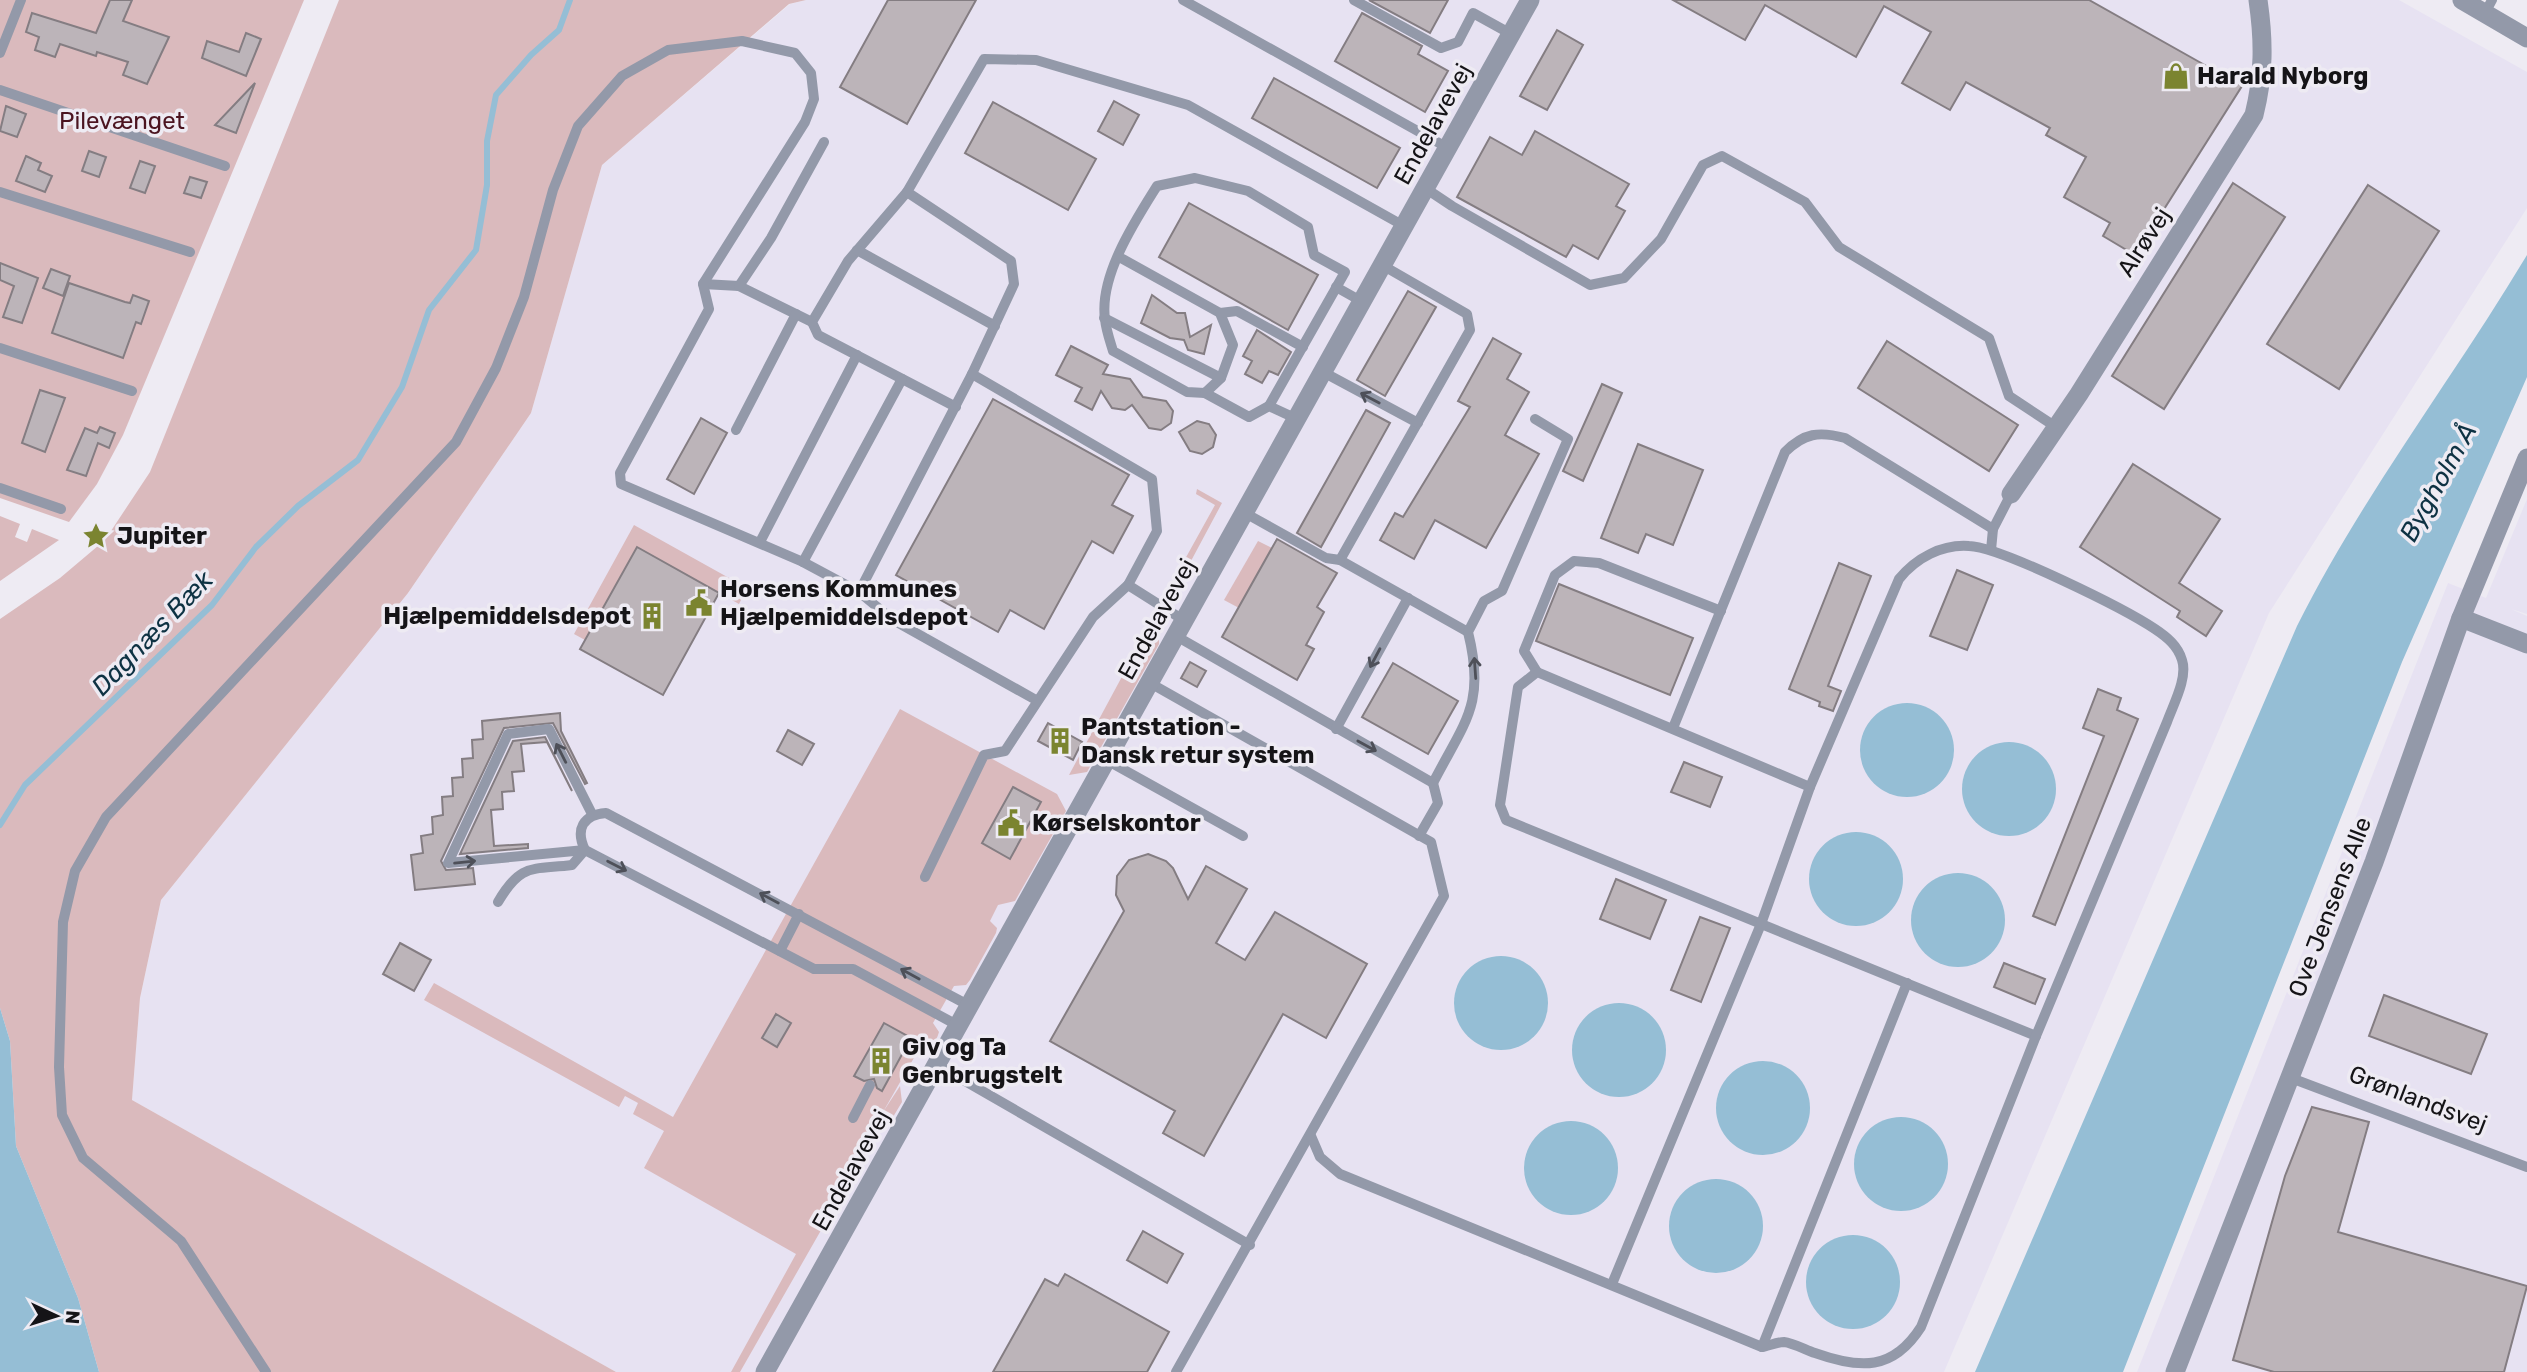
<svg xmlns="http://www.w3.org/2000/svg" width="2527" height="1372" font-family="Rubik,sans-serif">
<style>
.built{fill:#e7e2f2}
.green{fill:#dababd}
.water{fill:#95bed5}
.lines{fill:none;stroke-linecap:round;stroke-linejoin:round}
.stream{stroke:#95bed5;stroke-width:6}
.building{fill:#bcb4b9;stroke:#847d82;stroke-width:2}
.service{stroke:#9399a9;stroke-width:10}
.minor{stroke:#9399a9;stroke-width:19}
.tertiary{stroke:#9399a9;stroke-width:19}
.oneway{stroke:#4e5059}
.labels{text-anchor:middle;stroke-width:7;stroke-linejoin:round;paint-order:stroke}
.poi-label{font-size:24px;font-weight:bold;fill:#151417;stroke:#eeebf3;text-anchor:start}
.park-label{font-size:24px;fill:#4b1420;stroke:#eeebf3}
.street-label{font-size:24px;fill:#151417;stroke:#eeebf3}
.water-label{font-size:26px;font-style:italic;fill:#0e3243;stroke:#eeebf3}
</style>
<rect width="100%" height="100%" fill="#eeebf3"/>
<g class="built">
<polygon points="806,0 2399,0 2527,72 2527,208 2269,613 1944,1372 616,1372 132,1100 140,998 161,900 408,593 531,413 602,165 790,4"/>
<polygon points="2527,499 2527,614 2511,609 2527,616 2527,1372 2137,1372 2448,583 2486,598"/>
</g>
<g class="green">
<polygon points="0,0 304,0 123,435 97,484 69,522 0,498"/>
<polygon points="339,0 806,0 789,4 602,165 531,413 408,593 161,900 140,998 132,1100 616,1372 99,1372 78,1298 16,1146 10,1041 0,1008 0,619 60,578 105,540 150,472"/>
<polygon points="1197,489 1222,503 1176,589 1167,593 1166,589 1169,588 1215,505 1196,494"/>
<polygon points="0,516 20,524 15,537 27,542 32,529 59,540 0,581"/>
<polygon points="634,525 747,588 739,604 637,547 585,640 574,634"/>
<polygon points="1258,541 1272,548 1239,608 1224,600"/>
<polygon points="1153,619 1159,626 1159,644 1087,772 1069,775"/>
<path d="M 900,709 L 1057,794 L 1066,811 L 1015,901 L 998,905 L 990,921 L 997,928 L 996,933 L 970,980 L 966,985 L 954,986 L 933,1023 L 939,1032 C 936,1044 929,1047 918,1052 L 919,1049 L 883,1112 L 900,1086 L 902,1102 L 893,1117 L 879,1121 L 849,1173 L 855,1177 L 853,1181 L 844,1182 L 830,1207 L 833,1214 L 820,1232 L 740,1372 L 731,1372 L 796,1254 L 644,1168 L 664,1131 L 633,1114 L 638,1103 L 625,1096 L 619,1107 L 424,1000 L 434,983 L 673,1117 Z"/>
</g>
<g class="water">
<path d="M 2527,255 L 2527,377 L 2402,662 L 2123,1372 L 1975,1372 L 2297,626 C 2362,496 2452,380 2527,255 Z"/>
<circle cx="1907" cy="750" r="47"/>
<circle cx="2009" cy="789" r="47"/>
<circle cx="1856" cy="879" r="47"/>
<circle cx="1958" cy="920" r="47"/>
<circle cx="1501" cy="1003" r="47"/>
<circle cx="1619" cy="1050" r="47"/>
<polygon points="0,1008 10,1041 16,1146 78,1298 99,1372 0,1372"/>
<circle cx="1763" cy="1108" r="47"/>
<circle cx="1901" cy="1164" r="47"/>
<circle cx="1571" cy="1168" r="47"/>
<circle cx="1716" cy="1226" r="47"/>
<circle cx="1853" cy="1282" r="47"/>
</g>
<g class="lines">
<polyline class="stream" points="0,825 25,785 212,605 256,547 298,506 358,460 402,387 429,310 476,250 487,185 487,141 496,95 531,55 559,30 570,0"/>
</g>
<g class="building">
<polygon points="110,0 132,0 123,21 169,37 147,84 123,75 128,62 97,52 96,56 60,44 55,57 35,50 39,37 26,32 32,13 96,33"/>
<polygon points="888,0 976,0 907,124 840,87"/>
<polygon points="1369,0 1448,0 1430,33"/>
<polygon points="1673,0 2089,0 2242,86 2135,255 2103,236 2110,223 2064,197 2086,157 2046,135 2050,128 1966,82 1950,110 1902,83 1931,32 1884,6 1856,57 1765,5 1745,40"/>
<polygon points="1362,13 1422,46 1418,54 1448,71 1425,112 1335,61"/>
<polygon points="1557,30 1583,45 1547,110 1520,96"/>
<polygon points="246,33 261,39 246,76 202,58 207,41 239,52"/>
<polygon points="1274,78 1400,148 1377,188 1252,118"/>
<polygon points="255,83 236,133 215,125"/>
<polygon points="1114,101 1139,115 1123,145 1098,131"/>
<polygon points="993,102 1096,159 1068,210 965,153"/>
<polygon points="6,106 26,114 17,137 0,131"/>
<polygon points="1535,131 1629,184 1616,206 1625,211 1598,259 1573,245 1566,257 1457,197 1490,137 1522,155"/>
<polygon points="89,151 106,157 99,177 82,171"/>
<polygon points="26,156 41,163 38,170 52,176 45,192 16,181"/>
<polygon points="140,161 155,166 145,193 130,188"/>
<polygon points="190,177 207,182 201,198 184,193"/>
<polygon points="2233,183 2285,217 2164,409 2112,376"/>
<polygon points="2368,185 2439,231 2339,389 2267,344"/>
<polygon points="1189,203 1318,275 1288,330 1159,257"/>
<polygon points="0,263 38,278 22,323 3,317 14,286 0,280"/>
<polygon points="51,269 70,276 63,296 43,288"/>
<polygon points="69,283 125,302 130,303 133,295 149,301 141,324 136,322 123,358 52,333"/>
<polygon points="1408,291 1436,307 1385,396 1357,380"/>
<polygon points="1152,295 1177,313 1185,313 1190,337 1211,325 1204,354 1188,350 1184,340 1170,338 1141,323"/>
<polygon points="1257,330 1291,352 1278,375 1269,371 1262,383 1245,374 1252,361 1243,356"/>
<polygon points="1493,338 1521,354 1507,379 1529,392 1505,435 1539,454 1486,548 1435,520 1414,559 1380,540 1395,513 1403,517 1470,407 1458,401"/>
<polygon points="1887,341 2018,425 1989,471 1858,388"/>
<polygon points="1071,346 1108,365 1103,374 1130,379 1143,397 1166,401 1173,411 1171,423 1161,430 1149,428 1132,405 1125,410 1112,408 1101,391 1092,410 1075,401 1082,388 1056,375"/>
<polygon points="1602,384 1622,393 1583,481 1563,471"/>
<polygon points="40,390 65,398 45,452 22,443"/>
<polygon points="993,399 1129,475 1112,505 1133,516 1113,553 1092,541 1044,629 1010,610 998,632 896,575"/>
<polygon points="1366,410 1390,423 1321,547 1297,533"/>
<polygon points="701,418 727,433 694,494 667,479"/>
<polygon points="1197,421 1209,424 1216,435 1213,447 1202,454 1190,451 1179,432"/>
<polygon points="100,427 115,433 109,448 98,443 86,476 67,470 85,428 97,433"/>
<polygon points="1638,444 1703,470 1673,545 1646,534 1638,553 1601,538"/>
<polygon points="2133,464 2220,519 2179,583 2222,611 2206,636 2177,617 2180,611 2080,547"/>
<polygon points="1277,539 1337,573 1317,607 1324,612 1306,645 1314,649 1297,680 1222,637"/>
<polygon points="637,547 719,593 663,695 580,649"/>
<polygon points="1839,563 1871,576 1828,686 1841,691 1833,711 1819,706 1820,702 1789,689"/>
<polygon points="1957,570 1993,585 1967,650 1930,636"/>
<polygon points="1559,584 1693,638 1670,695 1536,641"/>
<polygon points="1190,662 1206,671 1197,687 1181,678"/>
<polygon points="1393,663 1458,701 1428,754 1362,717"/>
<polygon points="2098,689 2121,698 2117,710 2138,719 2055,925 2033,916 2104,736 2083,728"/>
<polygon points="560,713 561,731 587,783 585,784 553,723 504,728 441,861 446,870 473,868 475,884 415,890 411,855 423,853 421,836 433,834 432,817 443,815 442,797 453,796 452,778 463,777 462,759 473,758 472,740 483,739 482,721"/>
<polygon points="1048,723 1082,742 1073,760 1038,741"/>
<polygon points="788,730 814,744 802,765 777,751"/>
<polygon points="545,737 572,791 547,742 521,744 524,771 512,772 514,791 502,792 503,809 491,810 494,846 528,844 528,848 460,854 513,741"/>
<polygon points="1684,762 1722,777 1710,807 1671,792"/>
<polygon points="1013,787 1041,802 1010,859 982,843"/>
<polygon points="1148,854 1166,861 1173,868 1188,899 1206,866 1247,889 1216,943 1245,960 1275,912 1367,964 1326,1038 1283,1014 1204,1156 1163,1133 1175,1111 1050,1041 1124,911 1116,895 1117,876 1129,860"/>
<polygon points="1616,879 1666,900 1650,939 1600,919"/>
<polygon points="1700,917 1730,928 1701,1002 1671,990"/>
<polygon points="400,943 431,960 414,991 383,974"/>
<polygon points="2004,963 2045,979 2035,1004 1994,987"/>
<polygon points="2384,995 2487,1034 2471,1074 2369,1036"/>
<polygon points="776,1014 791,1023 777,1047 762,1038"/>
<polygon points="884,1023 911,1038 882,1091 877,1088 874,1079 864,1081 854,1076"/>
<polygon points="2312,1107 2369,1122 2338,1232 2527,1286 2504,1372 2274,1372 2233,1360 2285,1176"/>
<polygon points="1143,1231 1183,1254 1167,1283 1127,1260"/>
<polygon points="1065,1274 1169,1332 1147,1372 993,1372 1045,1279 1058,1286"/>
</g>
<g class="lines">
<g class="service">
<polyline points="1183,0 1448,148"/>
<polyline points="1354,0 1441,48 1458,42 1473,13 1511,34"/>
<polyline points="2485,13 2492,0"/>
<polyline points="0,53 21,0"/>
<polyline points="0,90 225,166"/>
<polyline points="1425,188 1452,206 1590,285 1624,278 1661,239 1703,165 1722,156 1805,202 1839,247 1989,338 2009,396 2056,427"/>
<polyline points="0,192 190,252"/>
<polyline points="907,192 848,261 812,322 818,335 956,407"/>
<polyline points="857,250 995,326"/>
<path d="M 1119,257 L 1220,313 L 1233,345 L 1221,378 L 1205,393 L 1187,392 L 1113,351 C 1110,341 1106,330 1105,319 C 1099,276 1135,221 1157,186 L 1195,178 L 1248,191 L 1308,227 L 1314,255 L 1345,272 L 1269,406"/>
<polyline points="1382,265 1467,314 1470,330 1340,560 1468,632"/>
<polyline points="703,284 739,286 812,322"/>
<polyline points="739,286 771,238 824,142"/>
<polyline points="1336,287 1361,301"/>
<polyline points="1220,313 1237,311 1303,347"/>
<polyline points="1104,318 1221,378"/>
<polyline points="0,348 132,391"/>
<polyline points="1323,372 1418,423"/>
<polyline points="1205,393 1249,417 1269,406 1297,419"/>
<polyline points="736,430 796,314"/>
<polyline points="0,488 61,509"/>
<polyline points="1245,513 1326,558 1340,560"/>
<polyline points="760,542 857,355"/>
<polyline points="1991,550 1993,529 2011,494"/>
<polyline points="803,562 902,379"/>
<polyline points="859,592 972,374"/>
<polyline points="1185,621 1128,585 1157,531 1152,479 972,374 1014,284 1011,261 907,192 984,59 1036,60 1188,105 1404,226"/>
<path d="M 1176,636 L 1433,783 C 1465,721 1486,704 1468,632 L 1484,601 L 1502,591 L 1568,439 L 1535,419"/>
<polyline points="1537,672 1524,651 1555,575 1574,561 1599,563 1721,611"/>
<polyline points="1150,683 1431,842 1444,896 1176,1372"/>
<path d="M 1673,728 L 1785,452 C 1804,433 1819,431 1845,438 L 1993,529"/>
<polyline points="1336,729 1408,598"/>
<polyline points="1108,761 1243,836"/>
<polyline points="1810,787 1537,672 1518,687 1500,805 1506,820 2036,1036"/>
<polyline points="1419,836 1438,803 1433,783"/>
<polyline points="585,850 448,863 508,734 549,729 592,814"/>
<polyline points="925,877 984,755 1005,751 1093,617 1128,585"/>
<path d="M 498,902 C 521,863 531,870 572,865 L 585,850"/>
<polyline points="780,951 799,914"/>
<path d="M 959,1026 L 853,969 L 814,969 L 585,850 C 575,829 583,815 606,813 L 970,1006"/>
<polyline points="937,1065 1250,1245"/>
<polyline points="2291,1078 2527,1167"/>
<polyline points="853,1118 870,1085"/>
<path d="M 1311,1136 L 1320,1157 L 1340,1174 L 1762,1347 C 1768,1346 1777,1342 1784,1342 C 1793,1343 1806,1350 1815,1353 C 1860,1369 1893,1371 1921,1327 L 2036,1036 L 2167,722 C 2173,705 2188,678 2182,660 C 2178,646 2167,637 2155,629 C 2125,609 2001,547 1969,546 C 1942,544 1916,558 1899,579 L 1810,787 L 1761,924 L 1612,1284"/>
<polyline points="1762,1347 1907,983"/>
<polyline points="266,1372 181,1241 83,1158 62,1115 59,1067 63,922 75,871 106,817 456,442 496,368 524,297 553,190 578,126 622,76 668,50 742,41 795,53 811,73 814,99 805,122 703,284 709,309 620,473 621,484 803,562 859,592 893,620 1036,700"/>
</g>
<g class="minor">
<path d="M 2011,494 L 2079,394 L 2254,115 C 2264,75 2264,41 2258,0"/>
<polyline points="2461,618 2527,644"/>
<polyline points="765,1372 1530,0"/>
<polyline points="2175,1372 2374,862 2461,618 2527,458"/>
</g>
<polyline class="tertiary" points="2462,0 2527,38"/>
</g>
<defs><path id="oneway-shaft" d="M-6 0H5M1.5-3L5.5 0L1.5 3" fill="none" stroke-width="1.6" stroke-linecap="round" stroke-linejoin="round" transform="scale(1.75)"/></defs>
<g class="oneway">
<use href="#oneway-shaft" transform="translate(1370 398) rotate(-152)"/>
<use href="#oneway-shaft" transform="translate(1375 658) rotate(118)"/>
<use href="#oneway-shaft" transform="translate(1475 668) rotate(-94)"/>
<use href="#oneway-shaft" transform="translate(1367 746) rotate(29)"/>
<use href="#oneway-shaft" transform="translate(561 753) rotate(-117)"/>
<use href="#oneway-shaft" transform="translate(465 862) rotate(-6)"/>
<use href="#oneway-shaft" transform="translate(617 866) rotate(27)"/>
<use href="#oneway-shaft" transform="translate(769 898) rotate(-152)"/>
<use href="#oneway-shaft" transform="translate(910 974) rotate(-151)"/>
</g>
<defs>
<symbol id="shop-bare" viewBox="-9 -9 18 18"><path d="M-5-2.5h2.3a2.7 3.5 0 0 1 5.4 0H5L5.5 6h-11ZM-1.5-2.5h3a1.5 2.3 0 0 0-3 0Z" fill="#7b8430" stroke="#eeebf3" stroke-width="2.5" paint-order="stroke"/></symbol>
<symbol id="sight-bare" viewBox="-9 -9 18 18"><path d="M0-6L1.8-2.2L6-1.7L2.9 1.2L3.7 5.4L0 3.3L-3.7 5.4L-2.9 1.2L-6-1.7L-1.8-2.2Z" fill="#7b8430" stroke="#eeebf3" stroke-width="2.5" paint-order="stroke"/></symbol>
<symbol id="civic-bare" viewBox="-9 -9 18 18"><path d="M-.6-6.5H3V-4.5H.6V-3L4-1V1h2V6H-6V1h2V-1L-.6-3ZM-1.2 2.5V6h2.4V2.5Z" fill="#7b8430" stroke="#eeebf3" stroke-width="2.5" paint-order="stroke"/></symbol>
<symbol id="building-bare" viewBox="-9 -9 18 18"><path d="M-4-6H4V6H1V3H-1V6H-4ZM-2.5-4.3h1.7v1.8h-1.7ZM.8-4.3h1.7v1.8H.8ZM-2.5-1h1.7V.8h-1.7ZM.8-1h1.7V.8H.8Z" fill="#7b8430" stroke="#eeebf3" stroke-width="2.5" paint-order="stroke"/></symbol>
</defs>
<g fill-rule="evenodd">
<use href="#shop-bare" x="2157" y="57" width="38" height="38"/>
<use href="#sight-bare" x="77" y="517" width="38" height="38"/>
<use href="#civic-bare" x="680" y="584" width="38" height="38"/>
<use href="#building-bare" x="633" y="597" width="38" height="38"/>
<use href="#building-bare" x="1041" y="722" width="38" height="38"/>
<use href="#civic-bare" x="992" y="804" width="38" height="38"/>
<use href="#building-bare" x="862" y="1042" width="38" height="38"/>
</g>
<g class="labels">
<g class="poi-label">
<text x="2197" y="84">Harald Nyborg</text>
<text x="117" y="544">Jupiter</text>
<text x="720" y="597">Horsens Kommunes<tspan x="720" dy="28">Hjælpemiddelsdepot</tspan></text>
<text x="631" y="624" text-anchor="end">Hjælpemiddelsdepot</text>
<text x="1081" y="735">Pantstation -<tspan x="1081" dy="28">Dansk retur system</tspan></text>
<text x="1032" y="831">Kørselskontor</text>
<text x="902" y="1055">Giv og Ta<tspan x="902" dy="28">Genbrugstelt</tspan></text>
</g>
<g class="park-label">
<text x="122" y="129">Pilevænget</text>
</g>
<g class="street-label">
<text transform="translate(1433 124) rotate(-61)" y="8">Endelavevej</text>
<text transform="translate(2144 242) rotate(-57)" y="8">Alrøvej</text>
<text transform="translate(1157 619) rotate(-61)" y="8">Endelavevej</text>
<text transform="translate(2330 907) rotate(-69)" y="8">Ove Jensens Alle</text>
<text transform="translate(2418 1099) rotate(21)" y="8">Grønlandsvej</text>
<text transform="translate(851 1170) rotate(-61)" y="8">Endelavevej</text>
</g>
<g class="water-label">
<text transform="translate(2438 482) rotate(-61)" y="9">Bygholm Å</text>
<text transform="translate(152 633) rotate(-46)" y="9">Dagnæs Bæk</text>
</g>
</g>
<g transform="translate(56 1316) rotate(94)" stroke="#eeebf3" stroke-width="5" paint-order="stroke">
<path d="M0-5L12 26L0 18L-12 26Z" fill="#151417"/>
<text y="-10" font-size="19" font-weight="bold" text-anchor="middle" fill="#151417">N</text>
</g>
</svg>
